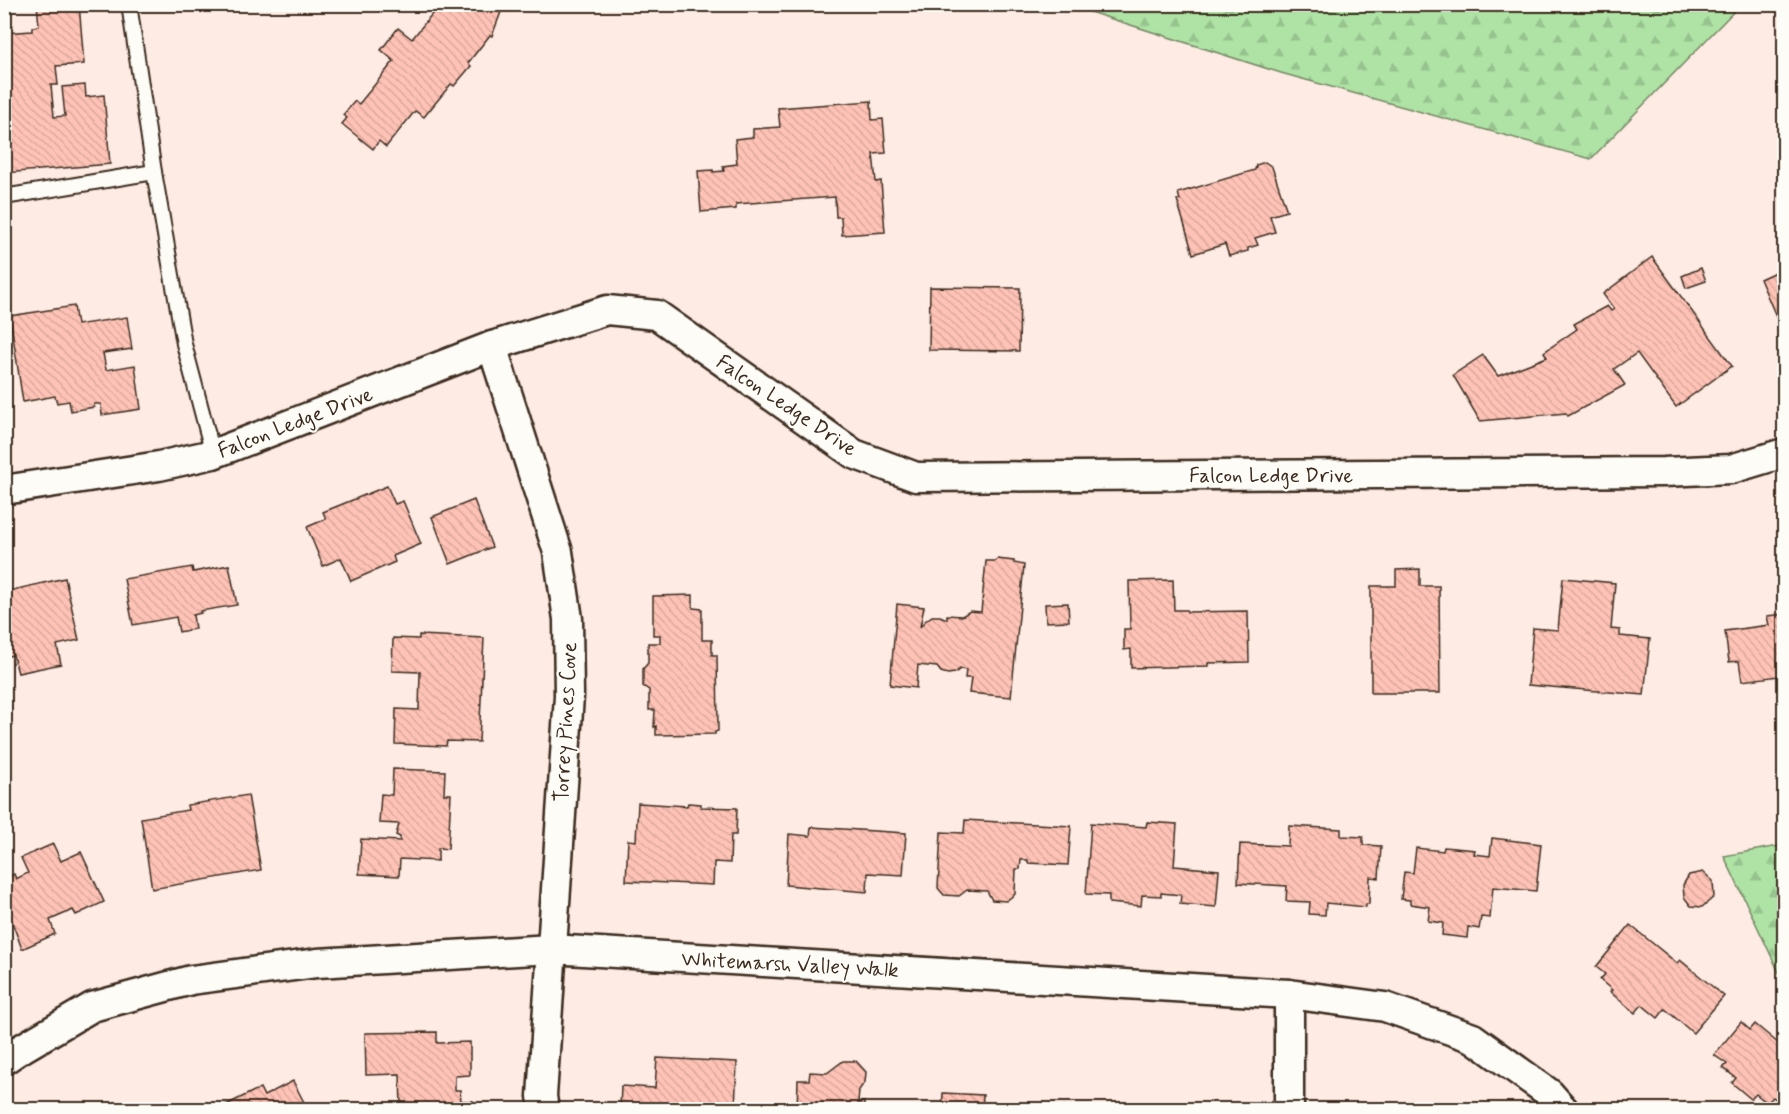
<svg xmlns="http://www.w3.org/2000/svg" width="1789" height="1114" font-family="Mynerve,sans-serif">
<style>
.forest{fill:url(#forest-firs);stroke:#748662;stroke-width:1.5}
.building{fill:url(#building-back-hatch);stroke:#3b2a1e;stroke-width:1.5}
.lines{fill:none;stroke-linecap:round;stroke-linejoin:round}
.lane-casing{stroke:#3b2a1e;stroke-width:18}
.street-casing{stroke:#3b2a1e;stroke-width:33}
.lane{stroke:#fdfcf7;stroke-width:14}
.street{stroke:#fdfcf7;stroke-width:28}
.labels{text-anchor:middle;stroke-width:4.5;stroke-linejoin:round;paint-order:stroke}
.street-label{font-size:21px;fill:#3b2a1e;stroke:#fdfcf7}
</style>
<defs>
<pattern id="forest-firs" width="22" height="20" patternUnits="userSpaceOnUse" patternTransform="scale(1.5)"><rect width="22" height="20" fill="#aee3a5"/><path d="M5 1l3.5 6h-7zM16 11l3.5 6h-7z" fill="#97c38e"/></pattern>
<pattern id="building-back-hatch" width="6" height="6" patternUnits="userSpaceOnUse" patternTransform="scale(1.5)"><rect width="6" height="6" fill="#fec3b6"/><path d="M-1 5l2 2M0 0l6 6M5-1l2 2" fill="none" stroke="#dba89c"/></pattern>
</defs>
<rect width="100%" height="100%" fill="#fdebe4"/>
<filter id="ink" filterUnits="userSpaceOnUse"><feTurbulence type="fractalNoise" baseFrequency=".0167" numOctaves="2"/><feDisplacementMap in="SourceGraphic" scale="12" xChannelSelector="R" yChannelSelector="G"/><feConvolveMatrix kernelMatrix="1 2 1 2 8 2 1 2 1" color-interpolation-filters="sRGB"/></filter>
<g filter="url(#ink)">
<g class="forest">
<polygon points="1068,5 1740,5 1591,159 1281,73"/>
<polygon points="1784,845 1784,983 1724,856"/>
</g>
<g class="building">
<polygon points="37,4 79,4 84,64 56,66 58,85 51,85 54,117 65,116 62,87 85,85 86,97 104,95 110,164 5,173 4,33 32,31 32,27 39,26"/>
<polygon points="440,4 448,6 449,4 504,4 492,36 490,35 468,63 471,66 454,86 451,84 424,117 415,111 386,147 379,141 373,149 342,124 347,118 343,115 355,101 359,104 394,61 381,50 398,28 412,39"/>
<polygon points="871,101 872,120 883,119 886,153 873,154 876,182 881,181 885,232 842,235 841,217 836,217 835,197 736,204 736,209 701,212 698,171 713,170 713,172 724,171 723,166 737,164 735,139 753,137 753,129 780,127 778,108"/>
<polygon points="1265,162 1272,167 1287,211 1270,216 1275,232 1255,238 1258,245 1248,248 1248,251 1229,256 1225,244 1193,254 1177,200 1180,200 1178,193 1255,170 1256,165"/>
<polygon points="1652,257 1732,366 1676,407 1637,353 1614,369 1625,385 1568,416 1566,413 1480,421 1453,375 1483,355 1498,376 1547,357 1544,352 1577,329 1574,324 1607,306 1611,311 1614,309 1603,294"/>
<polygon points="1701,268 1706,281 1686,288 1682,276"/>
<polygon points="1784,268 1784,335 1760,279"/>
<polygon points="930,287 1020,288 1019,351 929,350"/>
<polygon points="74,306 77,325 127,317 132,349 103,353 106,370 135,365 141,409 102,415 101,404 94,404 94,407 71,411 69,401 57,403 55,396 23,402 10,316"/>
<polygon points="387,486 395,504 403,501 421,544 393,556 395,562 351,581 341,558 323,566 307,527 326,519 323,512"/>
<polygon points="474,500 492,547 450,564 432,517"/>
<polygon points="997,559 1014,561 1014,563 1024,565 1011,697 969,693 971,678 965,678 966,670 960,669 955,673 948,674 941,672 937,667 918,665 916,688 890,685 897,604 924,607 920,627 925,621 932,616 940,616 947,619 947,615 962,616 970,611 981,612 986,561 996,561"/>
<polygon points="229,565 237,605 200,611 201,613 193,615 195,629 179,632 176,617 133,625 124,579 192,567 193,572"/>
<polygon points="1420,569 1420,586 1439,586 1440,693 1371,693 1371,586 1396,586 1396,570"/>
<polygon points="65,578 79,640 57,645 61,664 18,673 13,655 4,657 4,592"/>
<polygon points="1563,578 1615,583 1611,629 1620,630 1620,636 1650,639 1644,695 1528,685 1533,628 1558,630"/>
<polygon points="1173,580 1174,610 1187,610 1187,612 1248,611 1249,662 1208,663 1208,666 1131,668 1131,649 1124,650 1124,629 1130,629 1129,581"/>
<polygon points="693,595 693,608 702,609 702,640 712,640 712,655 717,655 718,731 715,732 715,734 656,735 656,726 654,727 655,710 649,710 649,690 643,686 643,669 648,663 648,643 660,643 660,635 653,635 653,596"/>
<polygon points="1068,603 1069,621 1046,622 1045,604"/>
<polygon points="1784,614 1784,691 1781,692 1779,676 1742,681 1739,661 1729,662 1725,631 1769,625 1767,616"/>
<polygon points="419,635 484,638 479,742 447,741 446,746 395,744 396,709 419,710 420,672 392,671 393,638 419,639"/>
<polygon points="393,769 445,771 444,794 451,794 448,849 438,848 438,861 400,859 399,876 359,874 361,839 400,841 400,837 396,835 399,824 379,823 381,794 392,795"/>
<polygon points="248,795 261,870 152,889 141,818 188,810 187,805"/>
<polygon points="638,803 687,806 688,803 701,804 701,807 737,808 736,835 731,835 730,863 714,862 713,885 626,881 628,840 636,841"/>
<polygon points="965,820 1071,826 1068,865 1028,863 1028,860 1021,860 1020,869 1016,869 1015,894 1006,901 992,900 987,891 967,890 959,896 944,895 938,888 941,832 964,833"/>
<polygon points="1147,822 1177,824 1174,866 1219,870 1216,907 1180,904 1181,895 1161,893 1161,896 1142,895 1141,906 1109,903 1109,895 1086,894 1091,823 1146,827"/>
<polygon points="1289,826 1341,829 1341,836 1363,837 1363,845 1381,846 1379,878 1370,877 1369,904 1366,904 1366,907 1326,903 1325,915 1309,914 1310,902 1286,901 1287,886 1238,883 1240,844 1288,846"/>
<polygon points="811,827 906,833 903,875 868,873 867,892 786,885 789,834 810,836"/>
<polygon points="1492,838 1541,844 1536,891 1493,887 1490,918 1481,917 1479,929 1468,927 1467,938 1442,935 1443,923 1428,921 1430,907 1410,904 1410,900 1401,899 1404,872 1413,873 1416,848 1443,851 1444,847 1475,850 1474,854 1490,856"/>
<polygon points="53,844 61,861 81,852 104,902 76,915 73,910 50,920 55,934 22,949 4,900 4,878 14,874 16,879 28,873 21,858"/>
<polygon points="1703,872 1713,881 1714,897 1702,907 1691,906 1684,897 1683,885 1689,875"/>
<polygon points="1630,925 1677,963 1680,960 1724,996 1693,1033 1665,1009 1658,1018 1642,1005 1635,1013 1610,992 1612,990 1600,980 1605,974 1596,967"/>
<polygon points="1741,1022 1750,1030 1755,1024 1784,1048 1784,1106 1773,1097 1767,1103 1756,1094 1751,1099 1732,1083 1736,1078 1723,1068 1727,1064 1714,1055"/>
<polygon points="437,1032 437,1043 470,1042 470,1075 455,1076 455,1090 460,1090 461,1101 473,1101 473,1110 429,1110 428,1106 401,1107 400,1074 366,1075 365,1033"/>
<polygon points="657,1058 737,1062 735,1110 620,1110 621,1086 655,1088"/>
<polygon points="843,1061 856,1061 866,1072 865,1082 859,1090 858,1103 864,1102 864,1110 797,1110 798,1080 809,1080 810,1072 827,1073"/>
<polygon points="293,1081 308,1110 216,1110 260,1088 264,1096"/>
<polygon points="943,1093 983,1095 982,1110 942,1110"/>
<polygon points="1056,1107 1116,1110 1056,1110"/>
</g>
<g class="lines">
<defs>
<g id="lane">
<polyline points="129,4 154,172 184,344 213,454"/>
<polyline points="4,197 154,172"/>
</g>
<g id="street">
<polyline points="492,346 558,552 568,619 569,696 542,1096 544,1110"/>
<polyline points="4,490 159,466 213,454 492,346 607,310 657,315 854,454 916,477 1664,472 1731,469 1784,453"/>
<polyline points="4,1060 14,1053 92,1007 191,980 317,963 551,949 1289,994 1385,1007 1473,1038 1549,1093 1564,1110"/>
<polyline points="1289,1110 1289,994"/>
</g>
</defs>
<use href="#lane" class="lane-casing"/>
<use href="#street" class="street-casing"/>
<use href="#lane" class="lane"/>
<use href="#street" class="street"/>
</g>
</g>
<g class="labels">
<g class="street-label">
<text transform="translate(787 405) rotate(34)" y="7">Falcon Ledge Drive</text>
<text transform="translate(295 422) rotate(-21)" y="7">Falcon Ledge Drive</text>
<text x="1271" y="482">Falcon Ledge Drive</text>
<text transform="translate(565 722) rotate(-87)" y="7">Torrey Pines Cove</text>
<text transform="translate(790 964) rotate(3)" y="7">Whitemarsh Valley Walk</text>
</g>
</g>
<rect width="1789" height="1114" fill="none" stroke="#fdfcf7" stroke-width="24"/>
<rect x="12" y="12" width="1765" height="1090" fill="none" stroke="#3b2a1e" stroke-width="2" filter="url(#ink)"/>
</svg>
